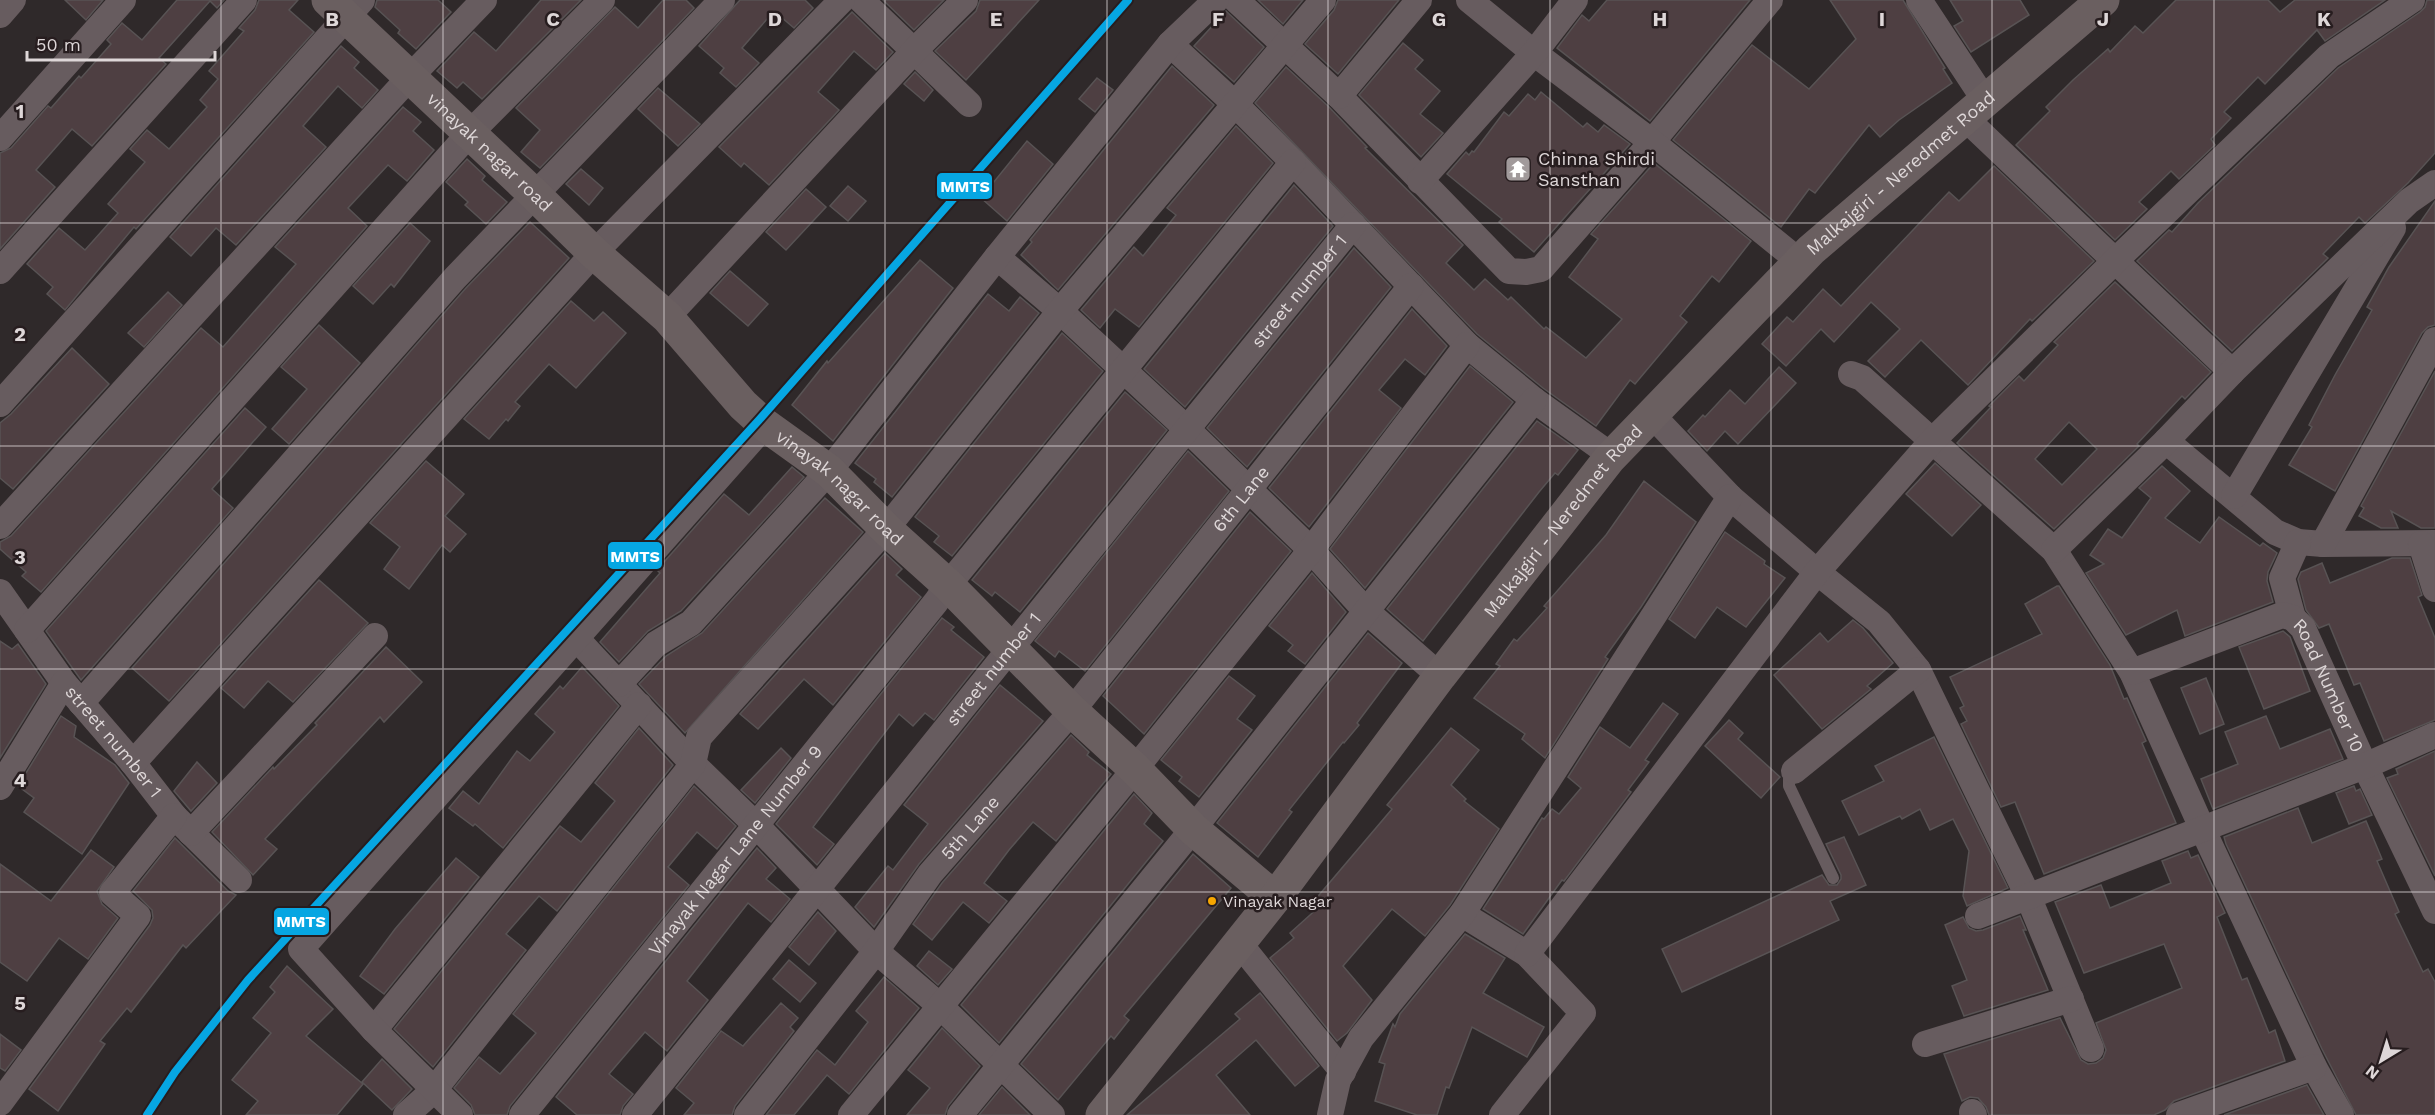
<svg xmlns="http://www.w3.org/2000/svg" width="2435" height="1115" font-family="'Work Sans',sans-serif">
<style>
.building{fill:#4e3f42;stroke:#585354;stroke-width:1.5;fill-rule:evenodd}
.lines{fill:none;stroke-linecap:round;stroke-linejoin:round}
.lane{stroke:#675c5f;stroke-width:12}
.street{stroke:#675c5f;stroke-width:26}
.secondary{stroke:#6a5f60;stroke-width:33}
.rail-1-casing{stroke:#271d1f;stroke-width:12}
.rail-1{stroke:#06a6e2;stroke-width:8}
.grid{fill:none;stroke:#ded7d8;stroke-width:1.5;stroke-opacity:0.55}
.bus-dot{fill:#f7a600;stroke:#271d1f;stroke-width:2}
.labels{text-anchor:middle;stroke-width:5;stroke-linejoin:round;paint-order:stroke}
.bus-label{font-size:16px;fill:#ded7d8;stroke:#271d1f;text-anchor:start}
.street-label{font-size:18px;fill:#ded7d8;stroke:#271d1f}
.poi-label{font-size:18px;fill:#ded7d8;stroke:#271d1f;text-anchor:start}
.grid-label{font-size:20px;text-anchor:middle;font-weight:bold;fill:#ded7d8;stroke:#271d1f;stroke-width:5;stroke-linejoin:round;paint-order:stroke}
.line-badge{stroke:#271d1f;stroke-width:2}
.badge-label{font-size:16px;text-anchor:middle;font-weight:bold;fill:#fff}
</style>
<rect width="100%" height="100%" fill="#2f292a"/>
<g class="building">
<polygon points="65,0 103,0 86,20"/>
<polygon points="177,0 224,0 217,8 210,1 159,58 166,64 92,146 72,129 36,170 55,187 0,249 0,153 11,148 48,106 51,108 79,76 81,78 111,44 107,40 122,23 142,40"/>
<polygon points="259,0 298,0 289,10 314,32 136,229 134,227 65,310 47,294 53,287 27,264 59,228 85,250 118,213 108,204 145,162 130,149 147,130 169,149 207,107 200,100 218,79 209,71 244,31 239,28 255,10"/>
<polygon points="377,0 438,0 451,12 416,49 398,33 400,30 375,7"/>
<polygon points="541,0 581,0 482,99 463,82 457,88 437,71 474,32 496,51"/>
<polygon points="663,0 686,0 694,8 540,168 521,152 540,130 516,108 615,7 638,28"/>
<polygon points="740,0 805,0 813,8 794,28 774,11 742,48 759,63 736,87 720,73 724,68 699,46"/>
<polygon points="883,0 944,0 914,30"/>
<polygon points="980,0 1039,0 966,80 935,51 976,11"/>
<polygon points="1258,0 1303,0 1283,24"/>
<polygon points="1338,0 1399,0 1338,74 1305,44 1334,10"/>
<polygon points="1607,0 1750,0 1650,121 1557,48 1582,15 1589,21"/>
<polygon points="1830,0 1903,0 1945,68 1943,69 1952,83 1899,120 1880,137 1869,125 1815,193 1809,189 1781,227 1673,140 1752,45 1809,89 1856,39"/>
<polygon points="1950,0 2020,0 2029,15 1971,52 1954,26 1963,21"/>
<polygon points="2176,0 2268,0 2280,12 2295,0 2385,0 2325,41 2317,30 2265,84 2258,77 2224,112 2231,118 2211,139 2215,145 2179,179 2171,171 2139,202 2147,209 2115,240 2016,145 2050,111 2046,107 2073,80 2108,49 2110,52 2135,26 2143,33"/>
<polygon points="2427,0 2435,0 2435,153 2408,183 2365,223 2359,217 2323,254 2328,258 2323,263 2232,351 2137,261 2169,230 2172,232 2198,203 2338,68 2420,12 2425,7"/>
<polygon points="1226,11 1264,47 1234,82 1194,46"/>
<polygon points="852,12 893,52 876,70 854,51 818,92 839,110 769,185 744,163 741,167 719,147"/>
<polygon points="1403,43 1423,60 1415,69 1440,91 1420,114 1443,133 1421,157 1359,95"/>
<polygon points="341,46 359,62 354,68 378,90 362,108 338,86 303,126 326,147 236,245 216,228 191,256 170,237"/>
<polygon points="1172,66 1214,105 1058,290 1021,255 1032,242 1030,240"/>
<polygon points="1286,67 1329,107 1367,147 1365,148 1463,245 1446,263 1474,290 1485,279 1508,300 1511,297 1544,329 1546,327 1586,358 1622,319 1569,277 1598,239 1591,234 1654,163 1751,241 1719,282 1712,276 1680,316 1687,322 1635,384 1630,380 1596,426 1543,388 1477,334 1255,103"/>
<polygon points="915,72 933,90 924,101 904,84"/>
<polygon points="1097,78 1113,90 1095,112 1079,99"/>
<polygon points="658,88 700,124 678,146 638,109"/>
<polygon points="1541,92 1583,127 1587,123 1598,132 1604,125 1630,144 1534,252 1499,222 1502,219 1447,174 1466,152 1469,155 1472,151 1474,152 1504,112 1509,116 1528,94 1535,100"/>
<polygon points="403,107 421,122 413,131 434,150 407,181 388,165 348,208 367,226 41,592 22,576 26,572 0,549 0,542 11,536 201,328 223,347 296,264 275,247"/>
<polygon points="1236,126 1273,163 1139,327 1115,309 1100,328 1081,310 1134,247 1143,256 1176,215 1167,208"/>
<polygon points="1027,141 1053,164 1007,221 981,198"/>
<polygon points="467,159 485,176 482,180 507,202 486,224 465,205 468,202 446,182"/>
<polygon points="1994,166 2094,261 2032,321 2030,319 1968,385 1921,340 1885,377 1868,361 1900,329 1871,302 1834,342 1821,329 1786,366 1762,344 1787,317 1793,322 1823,289 1841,306 1949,192 1959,201"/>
<polygon points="581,169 603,188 589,205 566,184"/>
<polygon points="1294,185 1333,226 1185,407 1144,369"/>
<polygon points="848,186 866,201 848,221 830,206"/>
<polygon points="806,189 826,207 786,250 766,232"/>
<polygon points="2435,201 2435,325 2428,327 2422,333 2335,491 2289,465 2312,427 2309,425 2335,375 2372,310 2367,307 2389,267"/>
<polygon points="530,222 569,258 169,701 132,668 466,288"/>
<polygon points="410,223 430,241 394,287 391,284 373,304 353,286"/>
<polygon points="1354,248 1391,287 1247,467 1207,428"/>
<polygon points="920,260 953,288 833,441 792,405 827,361 828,363"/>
<polygon points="730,271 768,304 748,326 710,293"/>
<path d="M 2115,282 L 2211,372 L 2185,399 L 2182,396 L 2137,444 L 2139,446 L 2054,529 L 1957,443 L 1991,407 L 1989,406 L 2019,376 L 2024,381 L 2058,345 L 2054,342 ZM 2069,422 L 2097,449 L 2062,485 L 2035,459 Z"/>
<polygon points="168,292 182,305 144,347 128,333"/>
<polygon points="988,294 1009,311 1020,297 1039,313 892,497 874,482 876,479 855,463"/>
<polygon points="571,301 594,321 603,312 626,333 576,388 549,364 515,402 520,406 508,421 506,419 489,439 464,419"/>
<polygon points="1412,309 1447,346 1425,375 1405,359 1379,390 1401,408 1309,527 1269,488"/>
<polygon points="319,325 360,363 289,444 272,429 307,389 281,367"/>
<polygon points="1062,333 1103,371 952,556 934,542 939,536 915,517"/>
<polygon points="72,348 109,384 13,489 0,478 0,423 11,414"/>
<polygon points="1470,366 1513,402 1365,588 1330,549"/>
<polygon points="1779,367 1796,383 1738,444 1725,431 1707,451 1688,431 1703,415 1705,417 1730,390 1745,404"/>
<polygon points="2435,371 2435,528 2421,528 2391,511 2398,528 2381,528 2359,516 2364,508 2361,506"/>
<polygon points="1125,392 1167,430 1020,612 995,592 992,596 972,580"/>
<polygon points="245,408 266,427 212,489 233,508 81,680 46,631"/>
<polygon points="1537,421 1578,450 1558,475 1555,473 1539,492 1423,641 1387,609"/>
<polygon points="1188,451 1229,491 1085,671 1059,651 1055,657 1035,641"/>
<polygon points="426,461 464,494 445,516 466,534 450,552 442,545 409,589 384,569 400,547 370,523"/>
<polygon points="1935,463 1981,505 1952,536 1906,494"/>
<polygon points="2162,466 2190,491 2165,518 2200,543 2219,517 2260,546 2263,543 2277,553 2268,572 2267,581 2273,602 2185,636 2177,610 2126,635 2086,573 2104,564 2090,555 2108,529 2122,538 2151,498 2139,488"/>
<polygon points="792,467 804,477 681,611 648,631 619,662 600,642 660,573 657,570 724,494 749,515"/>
<polygon points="1644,481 1696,522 1641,607 1605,657 1608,659 1545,758 1522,739 1525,734 1474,698 1500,666 1496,664 1514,639 1517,641 1547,608 1544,606 1606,535"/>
<polygon points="825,498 863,532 685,733 639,684 666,656 702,633"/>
<polygon points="1250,512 1291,551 1144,734 1103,696"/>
<polygon points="1725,532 1765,561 1764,564 1785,578 1746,627 1717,607 1695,638 1669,619"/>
<polygon points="885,553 902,569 896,575 921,597 833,705 804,679 758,729 740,714"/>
<polygon points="2392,558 2410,558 2422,595 2418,597 2435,638 2435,720 2384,741 2360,683 2354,685 2329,624 2319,628 2306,610 2298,579 2301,572 2322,563 2330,583"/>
<polygon points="1312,573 1346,612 1305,664 1288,651 1293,645 1269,626"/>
<polygon points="319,580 368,623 293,702 268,681 244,708 221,688"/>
<polygon points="2057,586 2059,586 2110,665 2124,699 2127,698 2146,741 2142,743 2176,823 2044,874 2015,802 2001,807 1961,724 1967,721 1960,708 1964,706 1950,677 2042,634 2025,604"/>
<polygon points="942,618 954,627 951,630 984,657 934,720 925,713 913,726 899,714 813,827 834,844 817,865 776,824"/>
<polygon points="1853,620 1863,628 1893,663 1867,686 1871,689 1822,729 1774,675 1820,633 1828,642"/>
<polygon points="2283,631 2290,637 2310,691 2264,709 2239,647"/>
<polygon points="1368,633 1402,663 1357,723 1359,725 1344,743 1343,742 1289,810 1292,812 1258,857 1217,823"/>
<polygon points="0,641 12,649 18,644 46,684 0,758"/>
<polygon points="386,647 422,682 384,722 380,717 265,839 277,849 253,875 212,832 273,767 274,769 317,725 315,723"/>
<polygon points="582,667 619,706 503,848 475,824 473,826 449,808 463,791 479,804 517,751 530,761 555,732 535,714 560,686 563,689"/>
<polygon points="1229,676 1255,696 1237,719 1252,730 1199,797 1179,781 1182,777 1161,760"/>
<polygon points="2206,678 2224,724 2200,734 2181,688"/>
<polygon points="1000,685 1043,721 919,864 874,927 855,907 888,866 893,870 928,824 904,805"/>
<polygon points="1663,703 1678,714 1645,760 1649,762 1628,790 1631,792 1564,881 1562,880 1523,934 1483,909 1542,818 1544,819 1552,809 1559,814 1581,788 1568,777 1600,727 1630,748"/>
<polygon points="61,716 76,726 74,737 115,765 129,783 82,854 24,812 34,798 18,786"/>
<polygon points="2266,716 2280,749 2330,729 2343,759 2213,809 2201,779 2238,764 2225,732"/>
<polygon points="1729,720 1743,733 1738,739 1780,777 1761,798 1705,746"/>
<polygon points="639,728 673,765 557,911 539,896 506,934 526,950 433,1067 394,1029 560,826 581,842 615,801 595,783"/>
<polygon points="1451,728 1479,750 1451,785 1466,799 1464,801 1499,829 1450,905 1425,936 1392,909 1343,966 1372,1000 1347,1033 1337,1041 1270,958 1294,938 1290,933 1320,906 1314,901 1392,809 1387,805"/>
<polygon points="1071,735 1089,752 1087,755 1111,774 1056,841 1033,822 1009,850 984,883 1007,901 989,923 963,902 932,940 913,924 942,883"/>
<polygon points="1934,737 2008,888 1967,906 1963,896 1969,851 1953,819 1930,830 1920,809 1902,819 1900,816 1859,835 1842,801 1884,781 1875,766"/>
<polygon points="781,748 791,758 755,803 741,790"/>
<polygon points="2435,751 2435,876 2387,778 2398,774 2396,769"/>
<polygon points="197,762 217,783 191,811 174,791"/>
<polygon points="694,786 736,826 717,849 697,832 668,867 689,885 510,1106 507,1115 475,1115 471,1105 454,1088 479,1057 500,1074 536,1033 513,1014"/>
<polygon points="2354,786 2356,791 2360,789 2372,815 2349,824 2336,793"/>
<polygon points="1134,794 1152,813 1144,824 1163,841 999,1043 961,1005"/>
<polygon points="2298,808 2312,843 2366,821 2382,859 2377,861 2399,912 2395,914 2423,972 2428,969 2435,982 2435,1115 2356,1115 2322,1049 2226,844 2224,837"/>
<polygon points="1844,837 1866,885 1830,901 1839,920 1682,992 1662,949 1822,875 1829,885 1837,885 1841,879 1841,875 1826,844"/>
<polygon points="175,838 228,891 236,895 186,948 183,945 131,1012 127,1008 100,1041 105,1044 58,1111 29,1089 150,925 153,918 152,910 133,891"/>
<polygon points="757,848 776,868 766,879 790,899 771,922 748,903 687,981 708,1000 667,1051 645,1032 609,1074 633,1094 623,1106 620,1115 577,1115 556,1097"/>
<polygon points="91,850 114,867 97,891 102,904 118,918 88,959 59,938 27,981 0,962 0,864 51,901"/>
<polygon points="2188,851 2191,858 2198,855 2225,913 2217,917 2242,980 2247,978 2269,1033 2275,1030 2285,1061 2174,1101 2165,1110 2154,1115 1989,1115 1986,1107 1978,1098 1970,1097 1962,1101 1944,1054 2060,1018 2081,1060 2088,1064 2096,1063 2103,1058 2106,1050 2096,1023 2182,988 2164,944 2084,973 2055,902 2101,885 2110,908 2171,883 2162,861"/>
<polygon points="1193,854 1231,888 1124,1016 1129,1020 1114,1039 1111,1036 1058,1100 1021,1064"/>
<polygon points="456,858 479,877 384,994 360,976 395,929"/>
<polygon points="818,912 836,931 809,965 789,947"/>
<polygon points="2020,916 2026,930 2023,930 2048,990 1964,1016 1952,986 1967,980 1945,925 1963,917 1969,928 1976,931 1983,930"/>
<polygon points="1465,934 1505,958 1483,993 1544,1027 1527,1057 1472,1027 1449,1088 1446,1087 1437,1115 1417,1115 1375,1101 1385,1064 1379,1062 1393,1024 1395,1027 1400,1014"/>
<polygon points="929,951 952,969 938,985 917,966"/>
<polygon points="789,960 816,983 800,1002 773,979"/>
<polygon points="287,966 333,1009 306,1036 363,1084 337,1115 246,1115 258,1101 232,1080 271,1033 253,1018 275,992 270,987"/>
<polygon points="884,977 919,1008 849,1094 827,1075 794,1115 766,1115 817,1050 835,1065 868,1022 856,1011"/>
<polygon points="1260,993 1319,1066 1295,1086 1256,1040 1216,1075 1250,1115 1127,1115 1240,1019 1235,1014"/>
<polygon points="781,1003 798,1018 790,1027 794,1031 735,1106 732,1115 684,1115 694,1103 676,1088 721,1031 743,1046"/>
<polygon points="942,1028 980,1066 948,1106 945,1115 907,1115 930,1088 908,1070"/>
<polygon points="0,1034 21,1050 5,1071 0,1068"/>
<polygon points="382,1059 412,1089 392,1110 362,1082"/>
<polygon points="2307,1085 2324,1115 2224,1115"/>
<polygon points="1002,1087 1030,1115 979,1115"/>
</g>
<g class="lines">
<polyline class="lane" points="1794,771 1789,776 1789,786 1833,878"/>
<g class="street">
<polyline points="861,0 969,104"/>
<polyline points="1236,0 1339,96 1509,271 1526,272 1541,269 1652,142 1770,0"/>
<polyline points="1469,0 1534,53 1652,142 1799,261"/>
<polyline points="1919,0 1984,99"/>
<polyline points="0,15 13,0"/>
<polyline points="1170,44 1235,104 1293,162 1467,345 1534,400 1612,456"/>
<polyline points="1339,96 1419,0"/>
<polyline points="1964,117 2232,372"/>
<polyline points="0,138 123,0"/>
<polyline points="1420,181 1534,53 1575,0"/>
<polyline points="997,257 1060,311 1187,429 1311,550 1365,610 1440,676"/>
<polyline points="0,271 244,0"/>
<polyline points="667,317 915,50 965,0"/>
<polyline points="1851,374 1862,378 2054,550 2132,672 2202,828 2314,1067 2341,1115"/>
<polyline points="0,404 362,0"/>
<polyline points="1652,415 1730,497 1817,572 1879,622 1918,670 2028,896 2091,1049"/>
<polyline points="2166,441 2275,532 2298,542 2323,544 2435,543"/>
<polyline points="2234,496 2393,228"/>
<polyline points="0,526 409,78 484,0"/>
<polyline points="2323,544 2435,340"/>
<polyline points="2421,544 2435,589"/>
<polyline points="2054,550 2166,441 2232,372 2409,201 2435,183"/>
<path id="s1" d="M 0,592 L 64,683 L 133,763 L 174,816 L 239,880"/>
<polyline points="2293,618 2282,578 2298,542"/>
<polyline points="27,630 469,134 602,0"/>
<polyline points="576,638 693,764 757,826 876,951 939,1005 1052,1115"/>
<path id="s2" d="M 2132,672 L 2282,615 L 2293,618 L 2303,628 L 2365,766 L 2435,911"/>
<polyline points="619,684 656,644 691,623 829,471 997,257 1170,44 1216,0"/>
<polyline points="81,703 455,278 722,0"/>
<polyline points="133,763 594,253 842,0"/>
<polyline points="1794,771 1918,670"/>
<polyline points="0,787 64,683"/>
<polyline points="191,833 375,636"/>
<polyline points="1462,914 1527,954 1583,1013 1502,1115"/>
<polyline points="1978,916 2365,766 2435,735"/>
<polyline points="1239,943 1343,1072"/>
<polyline points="1527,954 1817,572 1933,440 2116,260 2329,56 2412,0"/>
<polyline points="374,1030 639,705"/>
<polyline points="1925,1044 2071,999"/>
<polyline points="0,1103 138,916 112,893 174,816"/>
<polyline points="1972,1112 1974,1115"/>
<polyline points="406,1115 434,1090 693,764 699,737 886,529 1060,311 1323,0"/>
<polyline points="460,1115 374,1030 301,949 765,425"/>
<path id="s3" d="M 522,1115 L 936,602 L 948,585 L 1293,162"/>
<path id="s4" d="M 635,1115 L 1187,429 L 1353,225"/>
<path id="s5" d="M 747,1115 L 876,951 L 930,874 L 1072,711 L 1411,286"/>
<polyline points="851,1115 1135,769 1311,550 1467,345"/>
<polyline points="960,1115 1193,829 1534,400"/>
<polyline points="1330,1115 1338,1080 1361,1038 1462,914 1730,497"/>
<polyline points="2179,1115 2314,1067"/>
</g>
<g class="secondary">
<path id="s6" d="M 328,0 L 535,195 L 594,253 L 667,317 L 743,405 L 765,425 L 829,471 L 886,529 L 948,585 L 1072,711 L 1135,769 L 1193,829 L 1275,898"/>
<path id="s7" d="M 1102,1115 L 1275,898 L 1440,676 L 1609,459 L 1811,250 L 2103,0"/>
</g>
<defs>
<polyline id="rail-1" points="147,1115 175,1072 248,980 759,420 1128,0"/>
</defs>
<use href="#rail-1" class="rail-1-casing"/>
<use href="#rail-1" class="rail-1"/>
</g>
<path class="grid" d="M 221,0 L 221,1115M 443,0 L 443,1115M 664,0 L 664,1115M 885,0 L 885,1115M 1107,0 L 1107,1115M 1328,0 L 1328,1115M 1550,0 L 1550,1115M 1771,0 L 1771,1115M 1992,0 L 1992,1115M 2214,0 L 2214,1115M 0,223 L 2435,223M 0,446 L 2435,446M 0,669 L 2435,669M 0,892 L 2435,892"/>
<defs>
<symbol id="temple-square" viewBox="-11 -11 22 22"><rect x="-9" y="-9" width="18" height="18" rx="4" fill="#a19a9b" stroke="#271d1f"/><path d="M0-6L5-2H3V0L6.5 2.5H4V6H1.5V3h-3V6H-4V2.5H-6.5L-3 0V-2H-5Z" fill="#fff"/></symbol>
</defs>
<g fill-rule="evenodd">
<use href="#temple-square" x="1503" y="154" width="30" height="30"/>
</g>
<circle class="bus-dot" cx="1212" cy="901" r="5"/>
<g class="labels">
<g class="bus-label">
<text x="1223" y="907">Vinayak Nagar</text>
</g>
<g class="street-label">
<text dy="6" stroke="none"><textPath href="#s6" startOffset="222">vinayak nagar road</textPath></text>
<text dy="6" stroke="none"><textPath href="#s7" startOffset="1238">Malkajgiri - Neredmet Road</textPath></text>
<text dy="6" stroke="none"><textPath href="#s4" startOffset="1058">street number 1</textPath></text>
<text dy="6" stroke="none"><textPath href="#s6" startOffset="708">vinayak nagar road</textPath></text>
<text dy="6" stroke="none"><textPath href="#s5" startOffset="790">6th Lane</textPath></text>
<text dy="6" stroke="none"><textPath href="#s7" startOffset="752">Malkajgiri - Neredmet Road</textPath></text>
<text dy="6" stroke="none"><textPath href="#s4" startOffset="572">street number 1</textPath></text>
<text dy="6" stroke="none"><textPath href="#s2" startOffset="249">Road Number 10</textPath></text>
<text dy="6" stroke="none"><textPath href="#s1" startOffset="188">street number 1</textPath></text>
<text dy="6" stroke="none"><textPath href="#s5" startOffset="364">5th Lane</textPath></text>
<text dy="6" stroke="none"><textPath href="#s3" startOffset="340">Vinayak Nagar Lane Number 9</textPath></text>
</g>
<g class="poi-label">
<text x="1538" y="165">Chinna Shirdi<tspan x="1538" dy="21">Sansthan</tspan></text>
</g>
</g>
<g class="grid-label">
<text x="332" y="26">B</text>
<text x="553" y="26">C</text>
<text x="775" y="26">D</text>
<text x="996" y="26">E</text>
<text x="1218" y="26">F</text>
<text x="1439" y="26">G</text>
<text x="1660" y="26">H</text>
<text x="1882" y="26">I</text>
<text x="2103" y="26">J</text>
<text x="2324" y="26">K</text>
<text x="20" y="118">1</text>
<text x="20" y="341">2</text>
<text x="20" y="564">3</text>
<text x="20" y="787">4</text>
<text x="20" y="1010">5</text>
</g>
<g class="line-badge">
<rect x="936" y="172" width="57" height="28" rx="6" fill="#06a6e2"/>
<rect x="607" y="541" width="56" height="29" rx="6" fill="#06a6e2"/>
<rect x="273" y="907" width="57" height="29" rx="6" fill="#06a6e2"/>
</g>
<g class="badge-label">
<text x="965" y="192">MMTS</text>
<text x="635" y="562">MMTS</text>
<text x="301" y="927">MMTS</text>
</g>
<g transform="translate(2381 1061) rotate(218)" stroke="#271d1f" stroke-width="4.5" paint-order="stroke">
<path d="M0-4.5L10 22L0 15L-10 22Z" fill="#ded7d8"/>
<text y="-9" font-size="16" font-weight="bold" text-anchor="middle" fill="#ded7d8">N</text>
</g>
<path d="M27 51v9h188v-9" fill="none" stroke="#ded7d8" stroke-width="3"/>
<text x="36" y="51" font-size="18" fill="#ded7d8" stroke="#271d1f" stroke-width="4.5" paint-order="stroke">50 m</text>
</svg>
